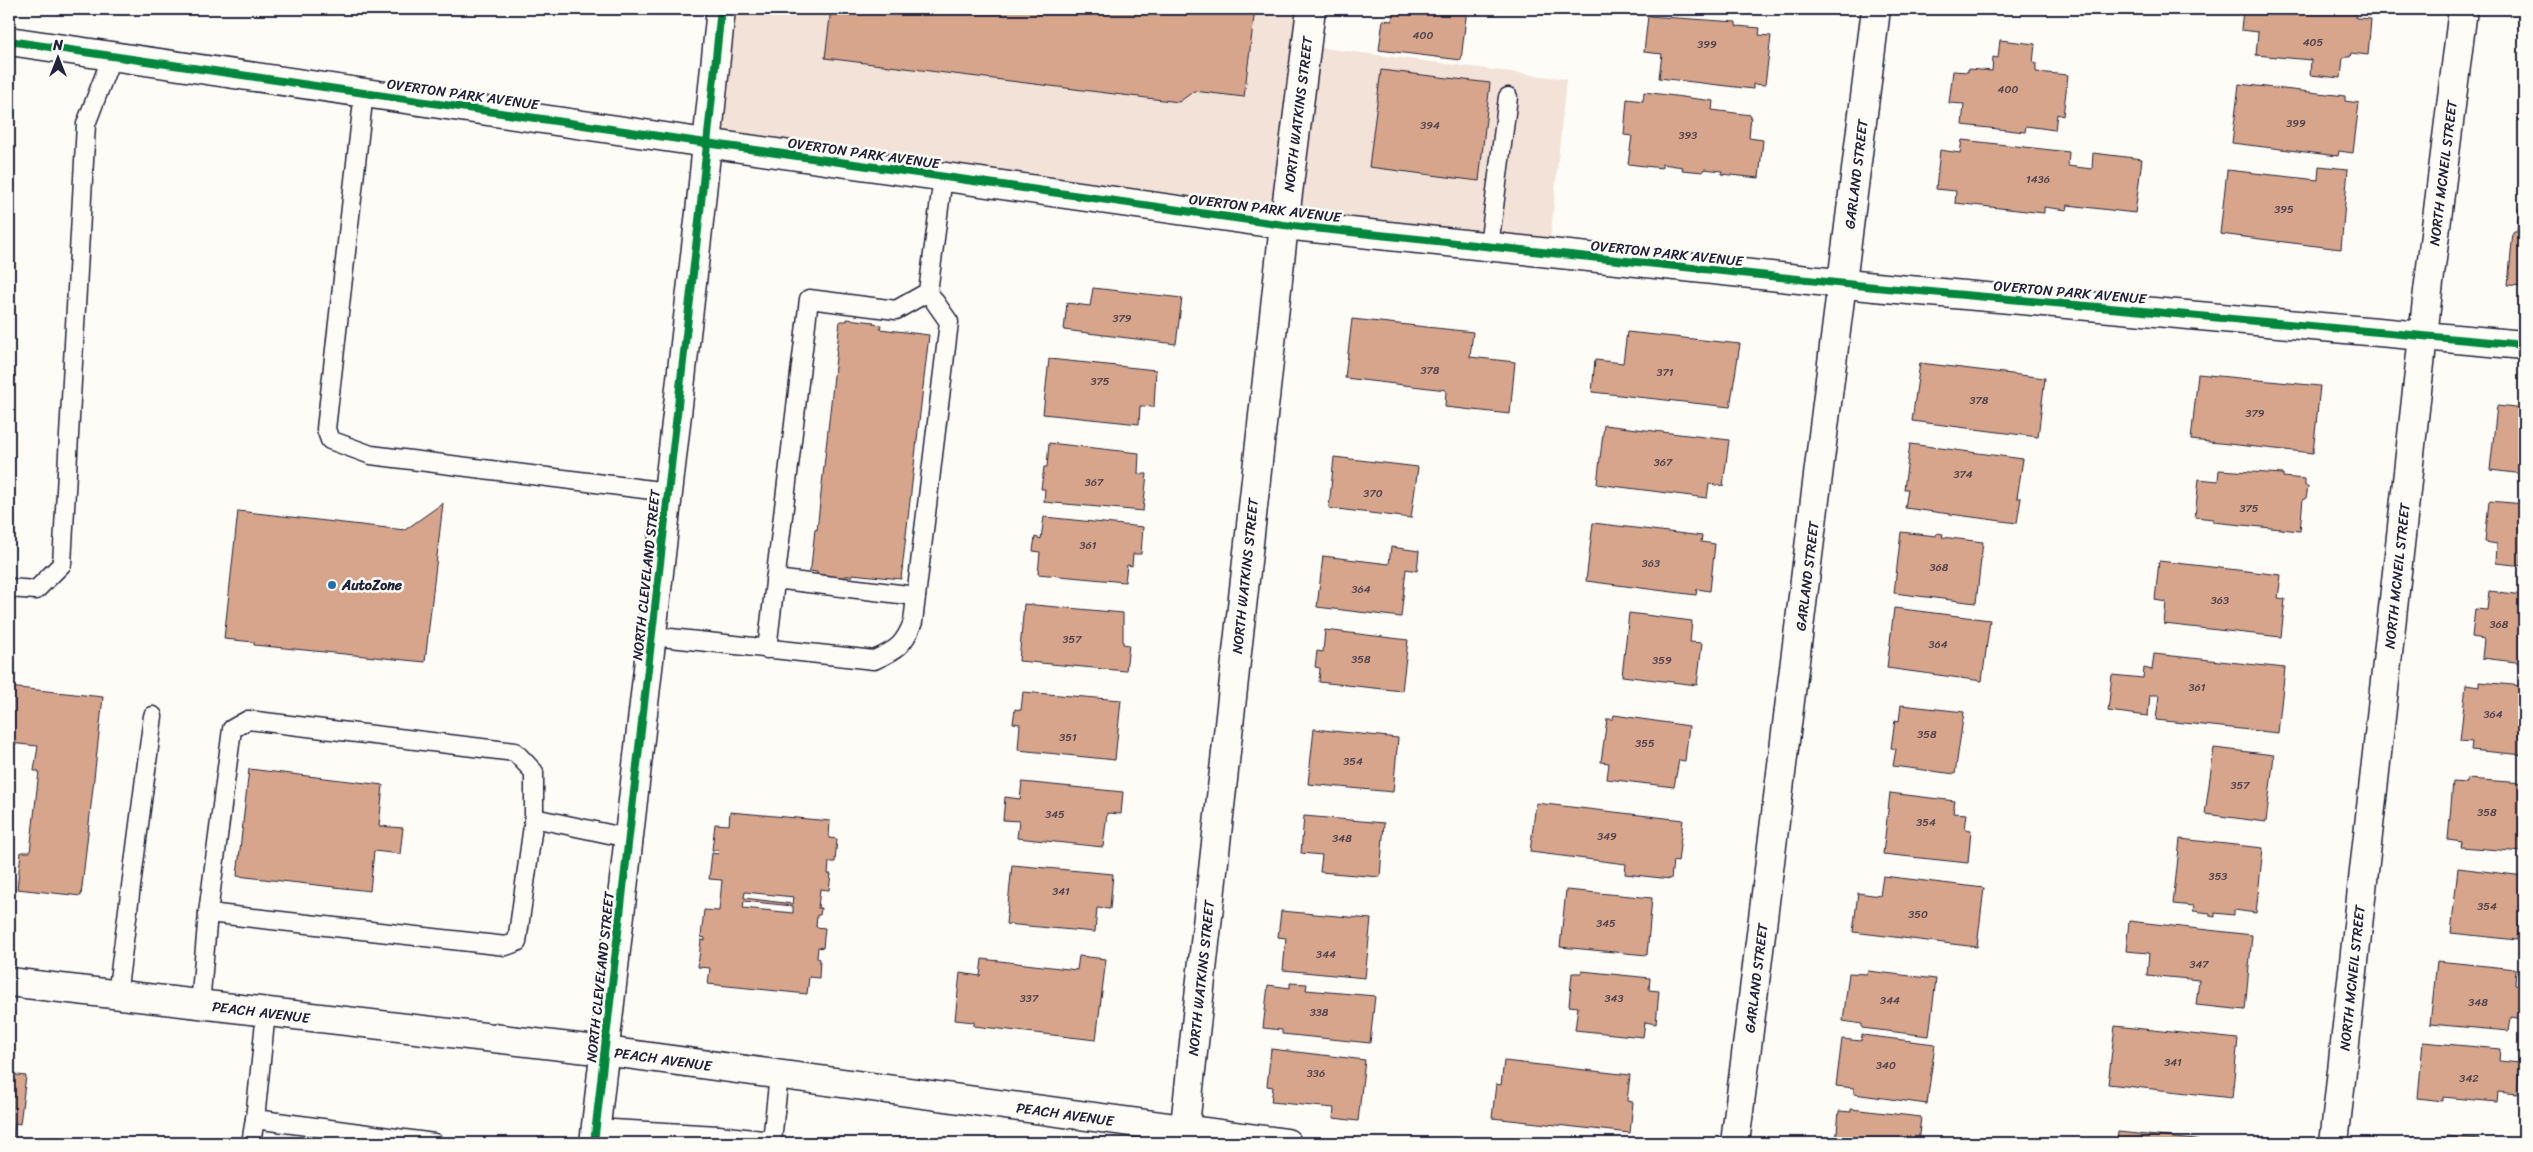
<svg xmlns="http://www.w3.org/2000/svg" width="2533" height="1152" font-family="Sriracha,sans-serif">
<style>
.built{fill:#f2e2d7}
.building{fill:#d7a58b;stroke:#22223b;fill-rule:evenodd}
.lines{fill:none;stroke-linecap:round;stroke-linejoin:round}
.lane-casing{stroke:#22223b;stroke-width:21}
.street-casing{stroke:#22223b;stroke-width:31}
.secondary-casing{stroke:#22223b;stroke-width:31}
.lane{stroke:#fdfcf7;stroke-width:18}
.street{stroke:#fdfcf7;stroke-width:28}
.secondary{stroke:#fdfcf7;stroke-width:28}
.cycleway-casing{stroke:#fdfcf7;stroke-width:11}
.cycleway{stroke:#00873e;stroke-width:8}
.poi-dot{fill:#1f6fb2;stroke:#fdfcf7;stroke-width:2}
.labels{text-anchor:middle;stroke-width:5;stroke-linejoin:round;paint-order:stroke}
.number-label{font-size:11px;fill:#4f434f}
.street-label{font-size:14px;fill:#22223b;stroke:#fdfcf7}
.poi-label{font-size:14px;font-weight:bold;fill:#22223b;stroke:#fdfcf7;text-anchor:start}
</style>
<rect width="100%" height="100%" fill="#fdfcf7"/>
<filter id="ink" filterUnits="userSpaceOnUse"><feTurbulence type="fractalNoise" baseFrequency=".02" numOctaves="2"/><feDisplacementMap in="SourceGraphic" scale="10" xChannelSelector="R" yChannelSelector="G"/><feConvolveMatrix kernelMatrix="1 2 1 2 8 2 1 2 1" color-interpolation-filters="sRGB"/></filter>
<g filter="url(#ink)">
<polygon class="built" points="721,9 1311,9 1307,46 1566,79 1549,253 706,143"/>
<g class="building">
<polygon points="831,9 1255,9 1244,97 1194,91 1179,102 825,58"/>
<polygon points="1393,9 1467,9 1461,60 1379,50 1383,20 1392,21"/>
<polygon points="2243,9 2331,9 2330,11 2356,13 2356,18 2371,19 2368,55 2351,53 2350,57 2343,57 2341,78 2310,75 2311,60 2256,55 2258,32 2241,30"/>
<polygon points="1648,16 1736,22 1736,26 1760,28 1759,35 1771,36 1765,85 1753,84 1753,89 1659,78 1662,54 1644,52"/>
<polygon points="2000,40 2035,44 2033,63 2036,63 2036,72 2068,75 2063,116 2057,114 2055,130 2026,126 2025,132 1962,125 1964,104 1949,103 1953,71 1968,72 1968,69 1992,71 1993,57 1998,58"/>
<polygon points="1381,70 1490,83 1479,181 1369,167"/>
<polygon points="2239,84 2345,96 2345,101 2359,103 2353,153 2339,151 2338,156 2232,143"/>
<polygon points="1644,92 1713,101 1712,110 1751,115 1749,138 1763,140 1759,178 1721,174 1722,171 1704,169 1703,172 1682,170 1683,167 1662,164 1662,168 1628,164 1632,136 1624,135 1627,99 1643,101"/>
<polygon points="1962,140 2069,152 2068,166 2092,169 2093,153 2142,159 2135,213 2068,205 2067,210 2044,207 2044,213 1955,203 1956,191 1936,189 1940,150 1960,153"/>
<polygon points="2319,166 2348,169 2341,249 2220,234 2227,170 2318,180"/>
<polygon points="2519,208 2524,209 2524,286 2508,285 2513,232 2517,232"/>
<polygon points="1093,288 1182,298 1176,344 1064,330 1067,303 1090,306"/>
<polygon points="847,319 874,322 873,324 881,325 880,329 929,335 901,579 852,574 852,576 844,576 844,578 817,575 817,572 809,571 811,567 815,529 817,530 840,321 847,321"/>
<polygon points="1352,319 1473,332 1470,357 1515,362 1510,414 1445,407 1446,390 1345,378"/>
<polygon points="1627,332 1740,344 1730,407 1592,392 1595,360 1623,363"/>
<polygon points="1049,359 1156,370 1154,407 1140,406 1139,424 1043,414"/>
<polygon points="1920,363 2045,378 2038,437 1912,421"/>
<polygon points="2198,374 2320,386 2313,453 2191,440"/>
<polygon points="2497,406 2524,409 2524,474 2490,470"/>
<polygon points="1604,425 1729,440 1723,486 1709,484 1707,498 1597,484"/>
<polygon points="1049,443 1139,453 1138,474 1147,474 1143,511 1044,502 1045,489 1041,489 1044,467 1047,467"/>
<polygon points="1910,444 2023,459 2017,498 2021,498 2017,523 1905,508 1908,489 1904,489"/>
<polygon points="1334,457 1418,467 1411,518 1329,508"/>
<polygon points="2219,470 2283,474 2283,477 2305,479 2305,486 2308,486 2306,499 2303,499 2300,531 2213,522 2213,519 2195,517 2199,479 2218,481"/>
<polygon points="2489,501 2524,504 2524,566 2496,563 2497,544 2485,542"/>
<polygon points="443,503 425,662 254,645 254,642 224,639 238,511 405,530"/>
<polygon points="1044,517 1143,527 1141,554 1133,554 1132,566 1127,565 1125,582 1038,574 1040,552 1033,551 1035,537 1041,539"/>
<polygon points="1593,523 1702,536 1701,542 1715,544 1710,591 1697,589 1696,595 1586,581"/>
<polygon points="1901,532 1936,536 1937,533 1943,534 1942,537 1983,542 1976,603 1894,593"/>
<polygon points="1391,547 1419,551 1417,571 1406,569 1401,617 1317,607 1323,556 1389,564"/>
<polygon points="2159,561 2281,575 2278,598 2285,599 2281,637 2164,624 2166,602 2155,600"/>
<polygon points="2489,591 2524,595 2524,663 2482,658 2484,639 2472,637 2475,609 2487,610"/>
<polygon points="1024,604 1123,613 1123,644 1129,645 1126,671 1019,661"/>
<polygon points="1894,608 1990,620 1982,681 1887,668"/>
<polygon points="1629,613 1692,621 1690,642 1702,643 1697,685 1622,676"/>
<polygon points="1325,630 1408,640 1402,691 1319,682 1320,668 1315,667 1317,651 1323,652"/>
<polygon points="2154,654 2285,668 2278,733 2156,720 2159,695 2150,695 2148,716 2108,711 2112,675 2143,678 2144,668 2152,670"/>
<polygon points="2479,682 2524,686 2524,755 2471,750 2472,742 2460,741 2466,685 2479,687"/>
<polygon points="9,687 103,697 81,896 17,889 21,852 30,852 39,771 34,771 38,746 9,743"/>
<polygon points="1023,692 1121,700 1115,760 1018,750 1020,724 1013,723 1015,709 1021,710"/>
<polygon points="1901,705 1964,712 1955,774 1893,766 1896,749 1891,748 1895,720 1899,721"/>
<polygon points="1614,715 1689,726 1685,761 1679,760 1674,787 1607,779 1609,763 1601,762 1607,719 1613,719"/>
<polygon points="1314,729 1398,738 1393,792 1308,784"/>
<polygon points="2214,748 2274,755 2266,822 2205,814"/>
<polygon points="249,769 383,785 379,826 403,828 400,854 374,851 370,891 237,876"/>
<polygon points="2467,779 2524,783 2524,852 2461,847 2462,842 2448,840 2453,782 2467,783"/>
<polygon points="1022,782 1123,792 1121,814 1107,813 1103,847 1017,838 1019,821 1003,820 1005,797 1020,799"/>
<polygon points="1890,793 1955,801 1953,813 1967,814 1965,829 1971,830 1968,863 1883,854"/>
<polygon points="1536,803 1683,820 1678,862 1673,861 1671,879 1625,874 1626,864 1530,852"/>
<path d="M 730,812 L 830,821 L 829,838 L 837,839 L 835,862 L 829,862 L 828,874 L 831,874 L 829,890 L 820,889 L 818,908 L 821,908 L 820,915 L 817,915 L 816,927 L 825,928 L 823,948 L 818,947 L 817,958 L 820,959 L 819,978 L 809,977 L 807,994 L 708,984 L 710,968 L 698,967 L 701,940 L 705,941 L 705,938 L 701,937 L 704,910 L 719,911 L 722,880 L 709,879 L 712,853 L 718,854 L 719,850 L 712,850 L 715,824 L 729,825 ZM 745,892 L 794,897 L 793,904 L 744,898 ZM 744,901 L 793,906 L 793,913 L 743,908 Z"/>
<polygon points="1304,816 1384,823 1380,877 1320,872 1322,855 1301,853"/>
<polygon points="2180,839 2263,848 2256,913 2234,910 2234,915 2215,913 2215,917 2210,916 2210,913 2193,911 2194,906 2173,904"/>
<polygon points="1012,865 1113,874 1110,909 1097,908 1095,932 1006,924"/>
<polygon points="2458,868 2524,876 2517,940 2451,933"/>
<polygon points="1883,876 1984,888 1977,947 1853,932 1858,893 1880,896"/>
<polygon points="1566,890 1652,898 1647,955 1560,947"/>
<polygon points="1281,911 1371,919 1365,978 1283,970 1286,938 1278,937"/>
<polygon points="2129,921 2252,935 2245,1010 2196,1005 2199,980 2147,975 2149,953 2126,951"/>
<polygon points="1079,956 1106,959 1096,1040 974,1026 974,1022 955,1020 960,973 980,976 982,959 1077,970"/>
<polygon points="2437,961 2516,969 2515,985 2524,986 2524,1019 2511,1017 2509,1031 2430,1024"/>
<polygon points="1582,971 1650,978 1649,990 1659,991 1656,1024 1645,1022 1643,1037 1575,1030 1578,1007 1569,1006 1572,973 1582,973"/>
<polygon points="1868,971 1936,979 1929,1036 1862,1028 1862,1024 1843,1021 1849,973 1867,974"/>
<polygon points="1290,983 1307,984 1306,990 1375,996 1370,1043 1282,1034 1282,1030 1263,1028 1268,985 1290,988"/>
<polygon points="2115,1026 2238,1039 2232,1098 2108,1084"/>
<polygon points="1862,1035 1935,1044 1927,1104 1854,1094 1854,1088 1836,1086 1842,1039 1861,1041"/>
<polygon points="2423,1042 2500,1049 2499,1061 2520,1063 2517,1094 2498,1092 2497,1102 2443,1097 2443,1101 2418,1098"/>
<polygon points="1271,1049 1365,1060 1358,1121 1333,1118 1334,1108 1271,1102 1273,1087 1267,1086"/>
<polygon points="1504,1061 1630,1075 1627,1101 1633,1102 1630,1133 1492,1118 1496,1084 1501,1085"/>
<polygon points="9,1074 26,1076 20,1124 15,1123 13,1143 9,1143"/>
<polygon points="1851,1109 1921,1117 1918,1143 1836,1143 1839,1111 1851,1112"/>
<polygon points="2118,1132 2215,1142 2215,1143 2117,1143"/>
<polygon points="2447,1136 2480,1139 2479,1143 2410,1143 2411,1137 2447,1140"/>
</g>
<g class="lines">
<defs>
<g id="lane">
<polyline points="364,92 326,429 330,440 371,455 668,492"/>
<polyline points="1489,246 1508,97"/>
<polyline points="775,579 916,596"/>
<polyline points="9,588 36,590 62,564 86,124 112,56"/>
<path d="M 652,636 L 874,660 C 897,650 904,645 913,622 L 949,322 L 928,292 L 943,177"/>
<polyline points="767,649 809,299 896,310 928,292"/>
<polyline points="208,913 232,729 248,720 515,752 534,772 534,818"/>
<polyline points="117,995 153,716"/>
<polyline points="200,1005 208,913 506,946 517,942 534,818 628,838"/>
<polyline points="266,1012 255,1119 434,1143"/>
<polyline points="595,1128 718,1135 717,1143"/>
<polyline points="718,1135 772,1141 779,1075"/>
<polyline points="251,1143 255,1119"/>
</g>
<g id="street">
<polyline points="9,982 605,1051 1287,1143"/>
<polyline points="1183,1143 1284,225 1311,9"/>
<polyline points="1735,1143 1876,9"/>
<polyline points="2334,1143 2428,291 2463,9"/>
</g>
<g id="secondary">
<polyline points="9,41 706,143 1284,225 1875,287 2524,345"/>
<polyline points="594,1143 700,212 721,9"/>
</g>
</defs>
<use href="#lane" class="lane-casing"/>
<use href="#street" class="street-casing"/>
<use href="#secondary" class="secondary-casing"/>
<use href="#lane" class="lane"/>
<use href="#street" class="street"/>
<use href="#secondary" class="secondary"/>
<defs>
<g id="cycleway">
<polyline points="9,41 706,143 1284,225 1875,287 2524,345"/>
<polyline points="594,1143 700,212 721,9"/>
</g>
</defs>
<use href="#cycleway" class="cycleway-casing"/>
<use href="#cycleway" class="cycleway"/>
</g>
</g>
<circle class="poi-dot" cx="332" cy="585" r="5"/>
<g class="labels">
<g class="number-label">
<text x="1423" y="39">400</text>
<text x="2313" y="46">405</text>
<text x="1707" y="48">399</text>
<text x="2008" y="93">400</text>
<text x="2296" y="127">399</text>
<text x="1430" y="129">394</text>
<text x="1688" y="139">393</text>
<text x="2038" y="183">1436</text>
<text x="2284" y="213">395</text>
<text x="1122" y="322">379</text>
<text x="1430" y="374">378</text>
<text x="1665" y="376">371</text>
<text x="1100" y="385">375</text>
<text x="1979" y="404">378</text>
<text x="2255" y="417">379</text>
<text x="1663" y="466">367</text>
<text x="1963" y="478">374</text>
<text x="1094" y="486">367</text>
<text x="1373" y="497">370</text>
<text x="2249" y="512">375</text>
<text x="1088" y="549">361</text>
<text x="1651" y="567">363</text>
<text x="1939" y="571">368</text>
<text x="1361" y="593">364</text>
<text x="2220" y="604">363</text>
<text x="2499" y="628">368</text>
<text x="1072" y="643">357</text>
<text x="1938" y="648">364</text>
<text x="1361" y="663">358</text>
<text x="1662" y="664">359</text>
<text x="2197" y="691">361</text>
<text x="2493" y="718">364</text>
<text x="1927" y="738">358</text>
<text x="1068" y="741">351</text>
<text x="1645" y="747">355</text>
<text x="1353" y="765">354</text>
<text x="2240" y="789">357</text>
<text x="2487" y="816">358</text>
<text x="1055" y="818">345</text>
<text x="1926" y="826">354</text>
<text x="1607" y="840">349</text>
<text x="1342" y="842">348</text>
<text x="2218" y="880">353</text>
<text x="1061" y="895">341</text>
<text x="2487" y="910">354</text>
<text x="1918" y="918">350</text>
<text x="1606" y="927">345</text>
<text x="1326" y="958">344</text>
<text x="2199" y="968">347</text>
<text x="1029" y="1002">337</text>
<text x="1614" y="1002">343</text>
<text x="1890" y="1004">344</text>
<text x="2478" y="1006">348</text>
<text x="1319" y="1016">338</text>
<text x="2173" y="1066">341</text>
<text x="1886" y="1069">340</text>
<text x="1316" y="1077">336</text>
<text x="2469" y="1082">342</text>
</g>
<g class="street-label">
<text transform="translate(463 94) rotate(8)" y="5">OVERTON PARK AVENUE</text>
<text transform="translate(1298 114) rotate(-83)" y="5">NORTH WATKINS STREET</text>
<text transform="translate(864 153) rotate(8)" y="5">OVERTON PARK AVENUE</text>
<text transform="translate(2443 173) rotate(-83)" y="5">NORTH MCNEIL STREET</text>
<text transform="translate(1856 174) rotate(-83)" y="5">GARLAND STREET</text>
<text transform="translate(1265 208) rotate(7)" y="5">OVERTON PARK AVENUE</text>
<text transform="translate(1667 253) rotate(6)" y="5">OVERTON PARK AVENUE</text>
<text transform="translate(2070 292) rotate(5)" y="5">OVERTON PARK AVENUE</text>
<text transform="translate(646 575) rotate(-84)" y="5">NORTH CLEVELAND STREET</text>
<text transform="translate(1245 576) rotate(-84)" y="5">NORTH WATKINS STREET</text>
<text transform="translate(1807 576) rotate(-83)" y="5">GARLAND STREET</text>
<text transform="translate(2397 576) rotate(-84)" y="5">NORTH MCNEIL STREET</text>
<text transform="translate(600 977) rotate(-84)" y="5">NORTH CLEVELAND STREET</text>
<text transform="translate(1201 978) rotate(-84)" y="5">NORTH WATKINS STREET</text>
<text transform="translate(1756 978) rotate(-83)" y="5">GARLAND STREET</text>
<text transform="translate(2352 978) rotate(-84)" y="5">NORTH MCNEIL STREET</text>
<text transform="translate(261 1012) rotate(7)" y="5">PEACH AVENUE</text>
<text transform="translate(663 1059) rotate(8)" y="5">PEACH AVENUE</text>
<text transform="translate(1065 1114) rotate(8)" y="5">PEACH AVENUE</text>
</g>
<g class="poi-label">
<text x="342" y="590">AutoZone</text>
</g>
</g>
<rect width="2533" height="1152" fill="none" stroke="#fdfcf7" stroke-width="30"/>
<rect x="15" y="15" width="2503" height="1122" fill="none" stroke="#22223b" stroke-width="2" filter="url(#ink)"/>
<g transform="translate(58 58)" stroke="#fdfcf7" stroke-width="4" paint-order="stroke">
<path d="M0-4L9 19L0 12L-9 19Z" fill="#22223b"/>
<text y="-8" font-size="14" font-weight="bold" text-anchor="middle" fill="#22223b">N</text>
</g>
</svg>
